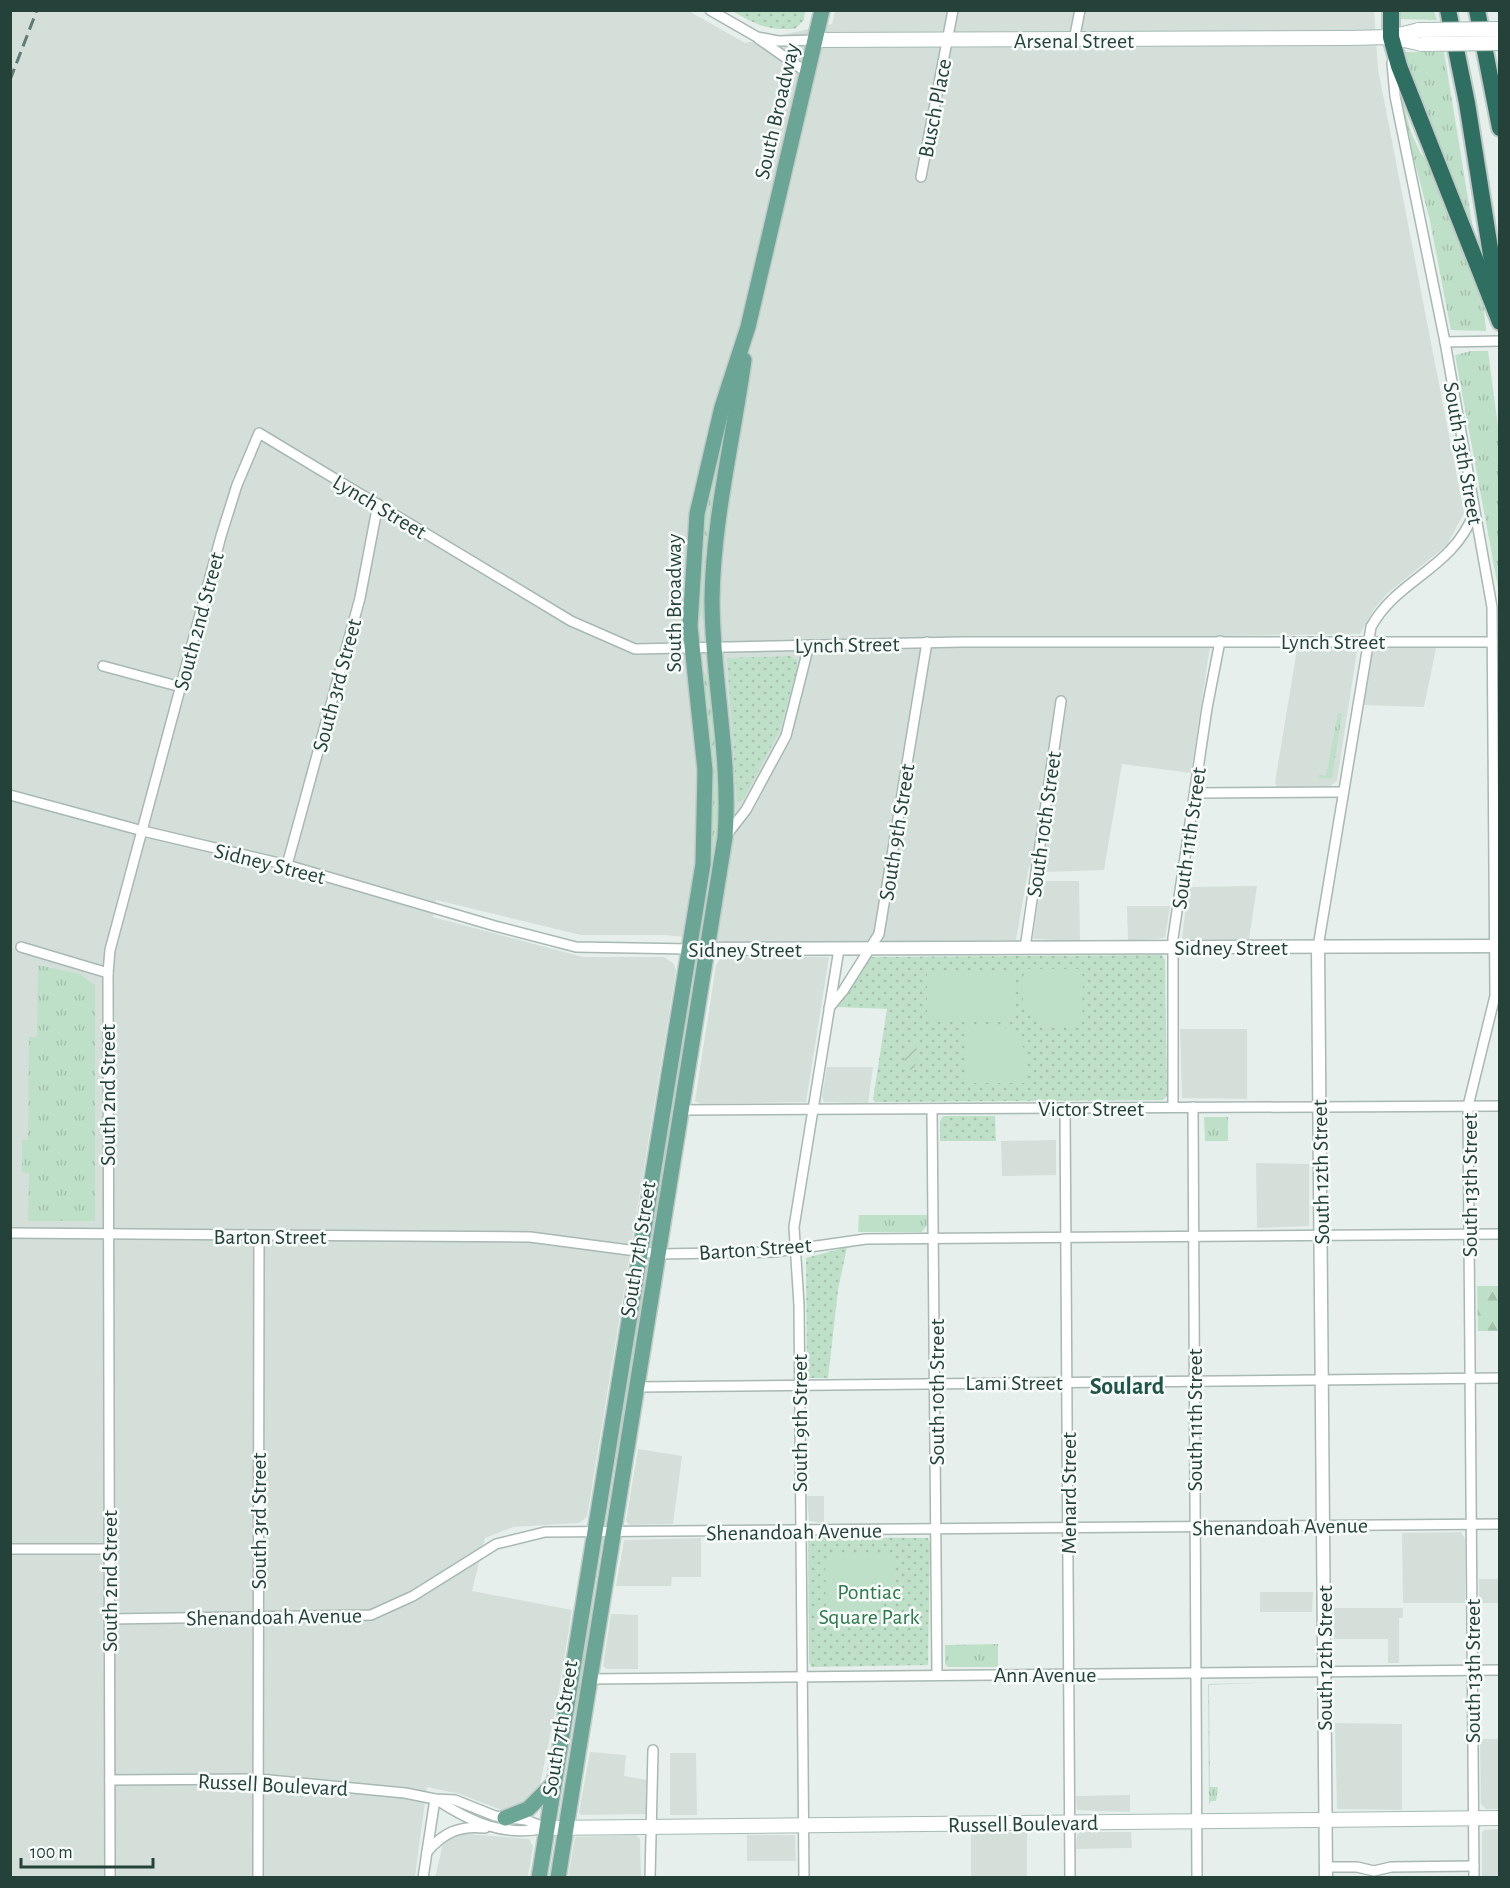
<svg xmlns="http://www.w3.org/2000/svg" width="1510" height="1888" font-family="'Alegreya Sans',sans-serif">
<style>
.built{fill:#d4dfda}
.grass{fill:url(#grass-tufts)}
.forest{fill:url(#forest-firs)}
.park{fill:url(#park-dots)}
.garden{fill:url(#garden-furrows)}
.pitch{fill:#bfe0c8}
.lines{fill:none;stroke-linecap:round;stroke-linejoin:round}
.minor-casing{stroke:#a8b8b2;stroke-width:12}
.tertiary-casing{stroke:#a8b8b2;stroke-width:15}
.secondary-casing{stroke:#a4bbb3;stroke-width:16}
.primary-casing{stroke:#c2cac8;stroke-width:18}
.motorway-casing{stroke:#c2cac8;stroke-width:20}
.minor{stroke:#fff;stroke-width:9}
.tertiary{stroke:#fff;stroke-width:12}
.secondary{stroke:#fff;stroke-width:14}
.primary{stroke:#6aa596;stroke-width:15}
.motorway{stroke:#2f6f62;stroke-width:16}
.rail{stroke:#5f7d75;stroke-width:3;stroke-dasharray:12 6;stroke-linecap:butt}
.secondary-bridge-casing{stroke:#a4bbb3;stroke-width:16;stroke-linecap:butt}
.secondary-bridge{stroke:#fff;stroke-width:14}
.labels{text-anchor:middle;stroke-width:5;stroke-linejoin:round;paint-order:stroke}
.street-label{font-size:22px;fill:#24423a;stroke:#f7fbf9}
.park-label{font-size:22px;fill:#2d7a4b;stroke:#f7fbf9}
.neighbourhood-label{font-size:24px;font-weight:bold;fill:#1f5548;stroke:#f7fbf9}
</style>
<defs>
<pattern id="grass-tufts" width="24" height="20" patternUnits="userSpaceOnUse" patternTransform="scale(1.5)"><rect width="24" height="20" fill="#bfe0c8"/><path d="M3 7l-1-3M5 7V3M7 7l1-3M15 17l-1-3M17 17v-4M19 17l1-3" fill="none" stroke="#a4c1ad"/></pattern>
<pattern id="forest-firs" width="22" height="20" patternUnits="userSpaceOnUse" patternTransform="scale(1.5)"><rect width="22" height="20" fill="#bfe0c8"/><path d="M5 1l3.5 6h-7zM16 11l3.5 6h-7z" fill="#a4c1ad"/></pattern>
<pattern id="park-dots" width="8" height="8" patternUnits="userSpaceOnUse" patternTransform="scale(1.5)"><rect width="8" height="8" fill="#bfe0c8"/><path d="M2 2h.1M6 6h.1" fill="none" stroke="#a4c1ad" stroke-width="1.8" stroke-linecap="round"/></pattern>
<pattern id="garden-furrows" width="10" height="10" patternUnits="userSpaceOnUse" patternTransform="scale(1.5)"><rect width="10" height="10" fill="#bfe0c8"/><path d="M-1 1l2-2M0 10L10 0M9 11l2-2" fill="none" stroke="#a4c1ad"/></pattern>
</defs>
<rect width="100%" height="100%" fill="#e6efeb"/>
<g class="built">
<polygon points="687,10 745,43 832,24 835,11 1374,11 1378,69 1464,513 1447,545 1388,593 1375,608 1360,634 1214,636 1209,653 1191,773 1122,764 1104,870 1043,872 1029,866 1016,940 733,943 666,935 581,935 436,900 433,917 583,957 664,957 674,964 676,971 587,1517 579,1523 513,1527 485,1538 472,1591 572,1610 556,1707 539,1789 530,1802 504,1811 460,1794 427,1787 415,1877 11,1878 11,11"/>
<polygon points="1303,647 1353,647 1357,651 1337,781 1330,786 1277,787 1275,783 1297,649"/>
<polygon points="1381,648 1436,648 1424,707 1363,705 1372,652"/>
<polygon points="1041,881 1079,881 1080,941 1033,939"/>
<polygon points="1257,886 1249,939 1182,939 1188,887"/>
<polygon points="1127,906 1170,906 1165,938 1128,941"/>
<polygon points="731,957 829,957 806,1102 701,1104 695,1101 716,965 720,959"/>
<polygon points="1180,1029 1247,1029 1247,1099 1182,1098"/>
<polygon points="827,1067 873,1067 868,1103 824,1102 822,1096"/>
<polygon points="1056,1140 1056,1175 1002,1176 1001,1141"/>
<polygon points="1256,1163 1309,1164 1309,1226 1257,1228"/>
<polygon points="638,1449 682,1456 673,1524 630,1525 626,1521"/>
<polygon points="807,1496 824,1496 824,1523 809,1521"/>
<polygon points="1461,1532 1465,1539 1465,1603 1403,1603 1402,1533"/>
<polygon points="701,1538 701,1577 672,1577 671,1586 616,1586 624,1540"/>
<rect x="1479" y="1579" width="20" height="24"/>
<polygon points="1260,1592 1313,1592 1312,1612 1260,1612"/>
<polygon points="1334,1608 1403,1608 1403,1618 1399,1618 1399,1663 1388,1663 1388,1639 1334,1639"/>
<polygon points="611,1614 638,1615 638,1669 607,1669 603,1666"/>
<polygon points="1335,1723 1402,1724 1402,1810 1337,1809"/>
<polygon points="1480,1739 1499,1739 1499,1809 1486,1809 1481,1804"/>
<polygon points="590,1752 626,1755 624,1776 647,1780 646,1814 581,1815 579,1812"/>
<polygon points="670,1753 696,1753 697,1815 670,1815"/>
<polygon points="1130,1795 1130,1812 1077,1810 1076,1796"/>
<polygon points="1499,1829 1499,1877 1482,1877 1482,1833 1484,1830"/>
<polygon points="1027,1832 1027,1877 971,1877 971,1833"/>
<polygon points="1080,1832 1131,1832 1132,1848 1076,1849 1077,1835"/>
<polygon points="457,1833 529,1839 533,1846 528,1877 435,1878 444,1839"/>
<polygon points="636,1835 640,1839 641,1877 568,1877 575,1837"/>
<polygon points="747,1835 795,1835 796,1861 747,1861"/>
</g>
<g class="grass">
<polygon points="1396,11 1434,11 1437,20 1396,19"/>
<polygon points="1402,52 1444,52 1477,253"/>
<polygon points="1399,86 1411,132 1420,152 1439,179 1483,298 1486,331 1451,330 1430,221 1403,116"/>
<polygon points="1471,351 1488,351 1499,434 1499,593 1455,355"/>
<polygon points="720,437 727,439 706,617 703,619 700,614 703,517"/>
<polygon points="704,673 707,675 721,777 720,832 704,926 712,850 702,674"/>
<polygon points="1338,713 1342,713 1332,778 1318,778 1319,775 1326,776"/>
<polygon points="38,965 80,974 95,986 95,1221 28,1221 29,1173 22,1172 22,1140 28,1140 29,1037 37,1037"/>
<polygon points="693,974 680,1089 657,1223 655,1220 663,1144"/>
<polygon points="1204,1117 1228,1117 1228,1141 1205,1141"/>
<polygon points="859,1215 927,1215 927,1225 922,1232 858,1232"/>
<polygon points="642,1276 645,1277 632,1383 611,1504 629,1350"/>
<polygon points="594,1591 584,1672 562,1805 575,1717 577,1678"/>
<polygon points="998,1644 998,1667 948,1667 945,1664 945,1645"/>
<polygon points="1277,1682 1209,1685 1210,1787 1218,1787 1216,1801 1211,1801 1209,1805 1208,1684"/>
</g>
<polygon class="forest" points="1477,1286 1499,1286 1499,1331 1478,1331"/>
<g class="park">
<path d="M 732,11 L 805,11 L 804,20 L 795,29 C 765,30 757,25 732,11 Z"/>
<polygon points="790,656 797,660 797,669 780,730 744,798 737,803 727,658"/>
<polygon points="1162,955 1165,960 1167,1096 1163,1100 875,1102 873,1099 887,1009 837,1007 871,957"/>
<polygon points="943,1116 995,1116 996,1141 940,1141 940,1121"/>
<polygon points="847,1247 838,1290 828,1378 809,1378 807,1372 806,1258"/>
<polygon points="813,1537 928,1538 930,1544 928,1665 811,1667 809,1662 808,1541"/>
</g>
<polygon class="garden" points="906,1045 917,1046 915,1070 904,1069"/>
<g class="pitch">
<path d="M 1025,969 L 1078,969 L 1083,976 L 1082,1025 C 1039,1034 1013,1015 1025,969 Z"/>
<polygon points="927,972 1014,972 1014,1022 927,1021"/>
<path d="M 993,1024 C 1023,1030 1031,1056 1024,1083 L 970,1083 L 965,1077 L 965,1028 Z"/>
<path d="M 890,1554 C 894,1565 898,1580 894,1591 C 886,1612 850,1625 829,1617 L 826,1612 L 825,1561 L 832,1555 Z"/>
</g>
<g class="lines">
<defs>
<g id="minor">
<polyline points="710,10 757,37 778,41 816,40"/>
<polyline points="759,39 809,74"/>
<polyline points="1074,40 1080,10"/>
<polyline points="1392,63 1395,96 1445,342 1492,607 1495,996 1468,1106 1474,1878"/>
<polyline points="921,177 953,10"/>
<polyline points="1445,342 1500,341"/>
<polyline points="103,666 181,687"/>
<polyline points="1195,793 1342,792"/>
<polyline points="10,795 143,831 287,865 495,926 576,947 690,949"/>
<polyline points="725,837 746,810 786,736 809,645"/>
<polyline points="287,865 360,598 378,504"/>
<polyline points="21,947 108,973"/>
<path d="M 1318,947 L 1371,627 C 1398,578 1452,570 1474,513"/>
<polyline points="1025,948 1061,701"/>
<polyline points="829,1008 843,991 879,934 927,642"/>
<polyline points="1173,1107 1173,938 1207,708 1220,641"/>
<polyline points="1193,1107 1197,1878"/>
<polyline points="1065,1108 1070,1878"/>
<polyline points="932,1109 937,1674"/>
<polyline points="683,1110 1500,1106"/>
<polyline points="10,1233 530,1237 659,1254 774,1252 866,1239 1500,1234"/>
<polyline points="637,1387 1500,1378"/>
<polyline points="10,1549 109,1549"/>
<polyline points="109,1619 371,1615 413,1596 496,1544 545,1532 1500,1524"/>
<polyline points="590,1679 1500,1670"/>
<polyline points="110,1780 259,1779 405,1793 435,1799 455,1800 495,1816 526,1820 546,1828"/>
<path d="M 437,1800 C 472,1823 505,1837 546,1828"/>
<path d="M 427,1852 C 443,1833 459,1825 485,1828"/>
<polyline points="1326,1867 1357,1867 1374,1871 1391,1867 1474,1866"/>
<polyline points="110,1878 108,973 110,950 221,536 237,485 259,433 571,621 635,649 961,642 1492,642"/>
<polyline points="258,1878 259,1237"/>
<polyline points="423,1878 435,1799"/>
<polyline points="650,1878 653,1750"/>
<polyline points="804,1878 799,1305 794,1227 839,949"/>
</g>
<g id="tertiary">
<polyline points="1318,947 1326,1878"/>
<polyline points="690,949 1500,946"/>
</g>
<g id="secondary">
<polyline points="1391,37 1422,44"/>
<polyline points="816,40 1349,38 1391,37 1419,30"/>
<polyline points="546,1828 1500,1818"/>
</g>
<g id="primary">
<polyline points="505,1818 528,1809 554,1783"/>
<polyline points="539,1878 703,864 705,770 690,626 697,514 722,407 748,327 822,10"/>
<path d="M 558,1878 L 725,837 C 731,756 712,680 712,600 C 713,520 733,440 744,360"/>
</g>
<g id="motorway">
<polyline points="1391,10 1391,37 1399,66 1500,322"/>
<polyline points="1448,10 1467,103 1498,299"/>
<polyline points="1477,10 1500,128"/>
</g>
</defs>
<use href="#minor" class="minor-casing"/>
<use href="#tertiary" class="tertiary-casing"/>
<use href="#secondary" class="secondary-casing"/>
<use href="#primary" class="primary-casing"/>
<use href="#motorway" class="motorway-casing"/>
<use href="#minor" class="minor"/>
<use href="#tertiary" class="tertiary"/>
<use href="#secondary" class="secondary"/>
<use href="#primary" class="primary"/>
<use href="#motorway" class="motorway"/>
<polyline class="rail" points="10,80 37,10"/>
<defs>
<g id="secondary-bridge">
<polyline points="1419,30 1500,29"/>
<polyline points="1422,44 1500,43"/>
</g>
</defs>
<use href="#secondary-bridge" class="secondary-bridge-casing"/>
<use href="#secondary-bridge" class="secondary-bridge"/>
</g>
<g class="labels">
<g class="street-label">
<text x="1074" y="48">Arsenal Street</text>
<text transform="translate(934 108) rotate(-79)" y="8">Busch Place</text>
<text transform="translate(776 111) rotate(-77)" y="8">South Broadway</text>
<text transform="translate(1464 453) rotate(80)" y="8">South 13th Street</text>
<text transform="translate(380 506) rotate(31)" y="8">Lynch Street</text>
<text transform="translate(673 603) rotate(-90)" y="8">South Broadway</text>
<text transform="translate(198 621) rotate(-75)" y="8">South 2nd Street</text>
<text x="1333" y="649">Lynch Street</text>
<text transform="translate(847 644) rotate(-1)" y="8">Lynch Street</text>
<text transform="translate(336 685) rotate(-75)" y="8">South 3rd Street</text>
<text transform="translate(1043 824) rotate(-82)" y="8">South 10th Street</text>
<text transform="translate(896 832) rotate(-81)" y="8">South 9th Street</text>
<text transform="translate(1188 838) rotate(-82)" y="8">South 11th Street</text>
<text transform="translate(270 863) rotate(14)" y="8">Sidney Street</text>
<text x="1231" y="955">Sidney Street</text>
<text x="745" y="957">Sidney Street</text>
<text transform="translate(107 1095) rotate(-90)" y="8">South 2nd Street</text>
<text x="1091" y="1116">Victor Street</text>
<text transform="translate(1320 1172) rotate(-91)" y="8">South 12th Street</text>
<text transform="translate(1469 1185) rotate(-90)" y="8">South 13th Street</text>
<text x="270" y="1244">Barton Street</text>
<text transform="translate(755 1248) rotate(-4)" y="8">Barton Street</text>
<text transform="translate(637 1249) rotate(-81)" y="8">South 7th Street</text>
<text x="1014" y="1390">Lami Street</text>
<text transform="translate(936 1392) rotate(-90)" y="8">South 10th Street</text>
<text transform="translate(1194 1420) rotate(-90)" y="8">South 11th Street</text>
<text transform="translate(799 1423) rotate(-90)" y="8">South 9th Street</text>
<text transform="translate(1068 1493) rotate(-90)" y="8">Menard Street</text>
<text transform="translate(258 1521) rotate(-90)" y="8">South 3rd Street</text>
<text transform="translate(1280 1526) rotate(-1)" y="8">Shenandoah Avenue</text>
<text transform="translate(794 1531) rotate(-1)" y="8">Shenandoah Avenue</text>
<text transform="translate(109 1581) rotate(-90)" y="8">South 2nd Street</text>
<text transform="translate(274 1616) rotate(-1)" y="8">Shenandoah Avenue</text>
<text transform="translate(1324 1658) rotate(-90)" y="8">South 12th Street</text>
<text transform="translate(1472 1671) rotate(-90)" y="8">South 13th Street</text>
<text x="1045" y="1682">Ann Avenue</text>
<text transform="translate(559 1728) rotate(-81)" y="8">South 7th Street</text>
<text transform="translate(273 1784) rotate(3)" y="8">Russell Boulevard</text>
<text transform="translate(1023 1823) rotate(-1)" y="8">Russell Boulevard</text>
</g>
<g class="park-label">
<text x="869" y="1599">Pontiac<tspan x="869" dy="25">Square Park</tspan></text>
</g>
<g class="neighbourhood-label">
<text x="1127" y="1394">Soulard</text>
</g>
</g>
<rect width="1510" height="1888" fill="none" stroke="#24423a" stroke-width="24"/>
<path d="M21 1858v9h132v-9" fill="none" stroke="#24423a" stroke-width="3"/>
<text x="30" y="1858" font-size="18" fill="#24423a" stroke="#f7fbf9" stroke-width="4.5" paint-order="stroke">100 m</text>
</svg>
